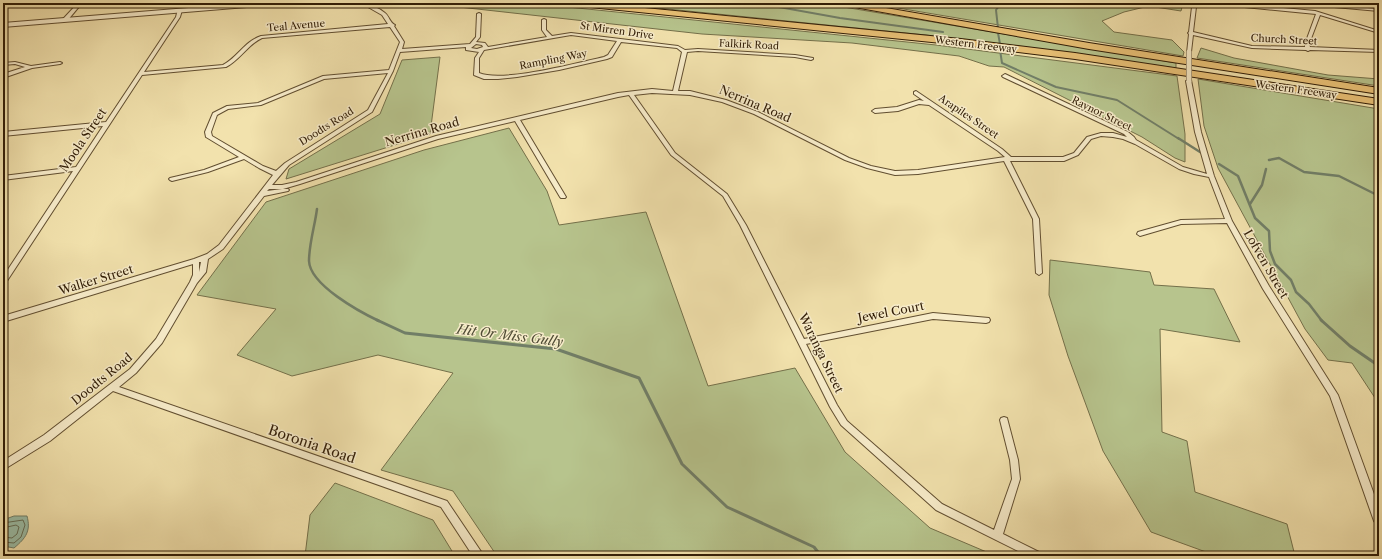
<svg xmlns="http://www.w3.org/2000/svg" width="1382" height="559" font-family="'Libre Caslon Text',serif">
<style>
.green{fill:#b7c48d;stroke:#74704a}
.water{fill:#9cbea7;stroke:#717e67}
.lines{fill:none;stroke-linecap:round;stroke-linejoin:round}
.shore{stroke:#666e56;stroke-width:1}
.stream-far2{stroke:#717e67;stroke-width:2}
.stream-far1{stroke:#717e67;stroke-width:2.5}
.stream{stroke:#717e67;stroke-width:3}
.minor-casing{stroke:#614e30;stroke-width:2}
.tertiary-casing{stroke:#614e30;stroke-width:2}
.motorway-casing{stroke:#311d06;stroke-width:2}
.minor{fill:#f7ecca;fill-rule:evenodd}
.tertiary{fill:#f7ecca;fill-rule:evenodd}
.motorway{fill:#e9c176;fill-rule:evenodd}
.minor-bridge-casing{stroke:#614e30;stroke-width:6;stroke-linecap:butt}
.minor-bridge{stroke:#f7ecca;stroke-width:5}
.labels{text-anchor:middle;stroke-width:3;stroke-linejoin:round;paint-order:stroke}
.far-street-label{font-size:10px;fill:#311d06;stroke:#f7ecca}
.street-label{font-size:12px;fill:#311d06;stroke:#f7ecca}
.water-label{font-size:13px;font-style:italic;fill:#514d36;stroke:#f7ecca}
.near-street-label{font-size:14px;fill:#311d06;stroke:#f7ecca}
</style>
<rect width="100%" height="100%" fill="#f2e2ad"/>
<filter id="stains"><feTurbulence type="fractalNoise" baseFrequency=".005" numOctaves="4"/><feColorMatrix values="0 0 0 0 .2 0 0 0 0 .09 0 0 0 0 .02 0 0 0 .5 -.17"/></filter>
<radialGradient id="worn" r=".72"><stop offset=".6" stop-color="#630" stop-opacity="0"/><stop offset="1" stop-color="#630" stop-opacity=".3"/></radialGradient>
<g class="green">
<polygon points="423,3 529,3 936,45 1177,76 1185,134 1185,162 1175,158 1142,137 1004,67 989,66 959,56 852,43 702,34"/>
<polygon points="608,3 820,3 1176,63 1176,68 926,35"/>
<polygon points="868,3 1183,3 1181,11 1149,6 1124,12 1102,21 1114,32 1172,40 1184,52 1183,56"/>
<polygon points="1201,48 1234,58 1328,75 1379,79 1379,86 1197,58"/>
<polygon points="440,57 430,134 286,179 289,169 380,114 402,60"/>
<polygon points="1198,79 1379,109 1379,404 1352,363 1328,360 1305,329 1218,168 1204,126"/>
<polygon points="509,128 547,191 559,225 646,212 708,386 795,368 845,452 930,528 996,556 497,556 453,491 381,470 453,373 378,355 292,376 237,355 276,309 197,295 266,202 424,150"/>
<polygon points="1050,260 1150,272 1154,285 1214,289 1240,342 1160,329 1162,432 1187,441 1195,492 1287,524 1295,556 1217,556 1151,532 1103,451 1068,356 1049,295"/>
<polygon points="335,483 433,520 455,556 305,556 310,515"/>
</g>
<path class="water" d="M 14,516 L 27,516 C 31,531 26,538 14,548 L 3,546 L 3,520 Z"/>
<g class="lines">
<g class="shore">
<polyline points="3,523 23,520 25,525 21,537 14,543 3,542"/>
<polyline points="3,528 16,525 19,527 17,534 12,538 3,537"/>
</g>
<g class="stream-far2">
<polyline points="756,3 840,18 943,32"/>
<polyline points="998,28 996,10 1001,3"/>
<polyline points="998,33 1000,44"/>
<polyline points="1000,50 1002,63 1056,87 1117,100 1179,139"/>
</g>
<g class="stream-far1">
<polyline points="1178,138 1200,152"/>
<polyline points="1269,160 1279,158 1304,172 1339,176 1379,196"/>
<polyline points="1219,164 1238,176 1255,218 1269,231 1270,251 1275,264 1291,280 1296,292 1309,304 1322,321"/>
<polyline points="1250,204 1262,185 1266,169"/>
<path d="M 317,209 C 315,225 309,244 309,261 C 310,285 360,312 379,321"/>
</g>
<g class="stream">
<polyline points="377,320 405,333 556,349 639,378 682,464 727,507 814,547 821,556"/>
<polyline points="1321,320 1350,346 1379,366"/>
</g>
<defs>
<g id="minor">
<polygon points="78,3 82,3 67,21 63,21 63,19"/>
<path d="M 361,3 C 368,3 379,8 385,13 C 389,16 390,23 395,25 L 394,26 L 404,42 L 402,49 L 470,44 L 476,37 L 477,14 L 479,13 L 481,14 L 480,37 L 476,42 L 485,43 L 488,47 L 547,37 L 542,30 L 542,20 L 544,19 L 546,20 L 546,30 L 552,36 L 571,33 L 678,46 L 685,50 L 698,49 L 795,55 L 813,58 L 813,59 L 811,60 L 795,57 L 698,51 L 687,52 L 678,91 L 690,91 L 726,100 L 758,112 L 849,158 L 871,166 L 895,171 L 918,170 L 1005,157 L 998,151 L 929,105 L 919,104 L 898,111 L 875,113 L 872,111 L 875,109 L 897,107 L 919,100 L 924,101 L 914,94 L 914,92 L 916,91 L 1002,149 L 1011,157 L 1063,157 L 1074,153 L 1087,137 L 1101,133 L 1113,133 L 1127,137 L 1124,134 L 1003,77 L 1002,76 L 1005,74 L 1128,132 L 1134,137 L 1136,140 L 1183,167 L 1207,174 L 1195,132 L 1186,81 L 1191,80 L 1201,132 L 1214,176 L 1232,221 L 1269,286 L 1338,395 L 1379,508 L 1379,525 L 1376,524 L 1374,521 L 1330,396 L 1263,289 L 1227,223 L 1181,224 L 1140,236 L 1137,234 L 1138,232 L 1181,220 L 1225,219 L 1209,177 L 1194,174 L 1179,169 L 1135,144 L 1123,139 L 1113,137 L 1101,136 L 1091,139 L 1078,155 L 1064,161 L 1010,161 L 1039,219 L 1042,273 L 1039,275 L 1036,273 L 1033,219 L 1004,161 L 918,174 L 895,175 L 867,168 L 845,160 L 754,114 L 722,102 L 690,95 L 652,93 L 634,95 L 675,153 L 727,194 L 746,225 L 804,339 L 933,313 L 989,318 L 990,320 L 989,322 L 986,323 L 933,319 L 806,344 L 837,405 L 847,421 L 942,504 L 994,530 L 1012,479 L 1010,460 L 1000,420 L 1001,418 L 1004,417 L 1007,418 L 1018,460 L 1020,479 L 1003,534 L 1041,553 L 1043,556 L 1028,556 L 936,510 L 841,425 L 830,407 L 740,225 L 723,196 L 671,155 L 629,95 L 618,97 L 520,120 L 566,197 L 565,198 L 561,198 L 560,197 L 515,121 L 438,139 L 300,184 L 283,189 L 288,189 L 289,190 L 288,191 L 264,196 L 223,249 L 208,259 L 206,272 L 197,283 L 162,343 L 136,373 L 119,387 L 447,501 L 484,556 L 473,556 L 441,507 L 113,391 L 50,441 L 3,470 L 3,461 L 44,435 L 130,369 L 156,339 L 190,282 L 193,275 L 193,264 L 3,322 L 3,316 L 194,259 L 207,254 L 219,245 L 273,175 L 259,168 L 244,159 L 208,172 L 172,181 L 170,180 L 169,179 L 170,178 L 204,170 L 239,157 L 206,137 L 205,132 L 213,113 L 227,106 L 258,103 L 323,76 L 389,70 L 400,42 L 390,27 L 262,38 C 247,45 240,60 226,67 L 142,75 L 5,284 L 3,284 L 3,277 L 73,171 L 3,180 L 3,176 L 76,167 L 103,126 L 3,136 L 3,132 L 106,122 L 176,17 L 178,9 L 182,10 L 180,17 L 144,72 L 223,65 C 238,57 245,41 261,36 L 388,24 L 382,15 ZM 571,35 L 617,41 L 608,55 L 604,57 C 576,63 503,83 479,73 L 479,58 L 484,50 ZM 621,42 L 677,48 L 682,52 L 673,91 L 652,89 L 618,93 L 436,136 L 296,182 L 282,185 L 272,185 L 289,165 L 372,112 L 393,71 L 400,52 L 466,47 L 466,50 L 479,52 L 475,58 L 474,75 L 484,79 L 498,79 L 517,77 L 559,70 L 607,59 L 612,57 ZM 476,44 L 482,45 L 483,47 L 477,49 L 471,48 ZM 388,73 L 368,110 L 285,163 L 276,171 L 263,166 L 212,136 L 211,132 L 217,115 L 228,109 L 261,105 L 324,79 ZM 269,189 L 282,189 L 267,191 ZM 199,262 L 201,262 L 199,272 Z"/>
<polygon points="1194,3 1198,3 1196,7 1193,32 1252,46 1305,47 1305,44 1316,14 1214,4 1212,3 1229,3 1315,11 1379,31 1379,33 1320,15 1309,44 1310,47 1379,50 1379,52 1310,50 1308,51 1306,50 1252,48 1193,35 1191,52 1187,53 1189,34 1188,33 1189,32 1192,7"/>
<polygon points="1321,4 1379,9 1379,11 1323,6 1321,5"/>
<polygon points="15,62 31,66 60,62 62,63 60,64 32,68 3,78 3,74 25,67 15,64 3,65 3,63"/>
</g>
<polygon id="tertiary" points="250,3 273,3 270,5 3,27 3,23"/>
<g id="motorway">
<polygon points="566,3 594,3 961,39 1075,53 1379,99 1379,105 1075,59 961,45 570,5"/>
<polygon points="839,3 857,3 1089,43 1379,88 1379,94 1089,49 843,5"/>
</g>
</defs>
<use href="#minor" class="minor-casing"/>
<use href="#tertiary" class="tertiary-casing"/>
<use href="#motorway" class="motorway-casing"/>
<use href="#minor" class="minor"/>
<use href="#tertiary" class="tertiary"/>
<use href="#motorway" class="motorway"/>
<defs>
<polyline id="minor-bridge" points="1189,52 1189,81"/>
</defs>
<use href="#minor-bridge" class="minor-bridge-casing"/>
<use href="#minor-bridge" class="minor-bridge"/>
</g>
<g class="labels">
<g class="far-street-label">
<text transform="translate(296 25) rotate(-5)" y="4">Teal Avenue</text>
<text transform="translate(617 30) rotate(8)" y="4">St Mirren Drive</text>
<text transform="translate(1284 39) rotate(3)" y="4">Church Street</text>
<text transform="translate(749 44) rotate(3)" y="4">Falkirk Road</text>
<text transform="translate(976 44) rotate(7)" y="4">Western Freeway</text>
<text transform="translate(553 59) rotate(-11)" y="4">Rampling Way</text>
<text transform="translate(1296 89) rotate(8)" y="4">Western Freeway</text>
<text transform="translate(1102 113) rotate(26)" y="4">Raynor Street</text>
<text transform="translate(969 116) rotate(34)" y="4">Arapiles Street</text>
<text transform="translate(326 126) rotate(-32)" y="4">Doodts Road</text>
</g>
<g class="street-label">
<text transform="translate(755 104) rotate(23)" y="4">Nerrina Road</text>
<text transform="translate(422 132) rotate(-16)" y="4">Nerrina Road</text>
<text transform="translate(83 140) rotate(-56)" y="4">Moola Street</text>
<text transform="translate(1266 264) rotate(60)" y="4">Lofven Street</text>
<text transform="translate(96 280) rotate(-17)" y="4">Walker Street</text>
<text transform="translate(891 312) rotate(-11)" y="4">Jewel Court</text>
<text transform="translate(821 353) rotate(64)" y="4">Waranga Street</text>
<text transform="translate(102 379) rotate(-39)" y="4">Doodts Road</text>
</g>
<g class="water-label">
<text transform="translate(510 335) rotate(7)" y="5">Hit Or Miss Gully</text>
</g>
<g class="near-street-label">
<text transform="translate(312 444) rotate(19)" y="5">Boronia Road</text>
</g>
</g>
<rect width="1382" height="559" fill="none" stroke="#f2e2ad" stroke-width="16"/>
<rect x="4" y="4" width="1374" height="551" fill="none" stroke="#311d06" stroke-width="2"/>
<rect x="8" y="8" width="1366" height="543" fill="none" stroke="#311d06"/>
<rect width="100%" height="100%" filter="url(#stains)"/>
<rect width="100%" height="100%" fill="url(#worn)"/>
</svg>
